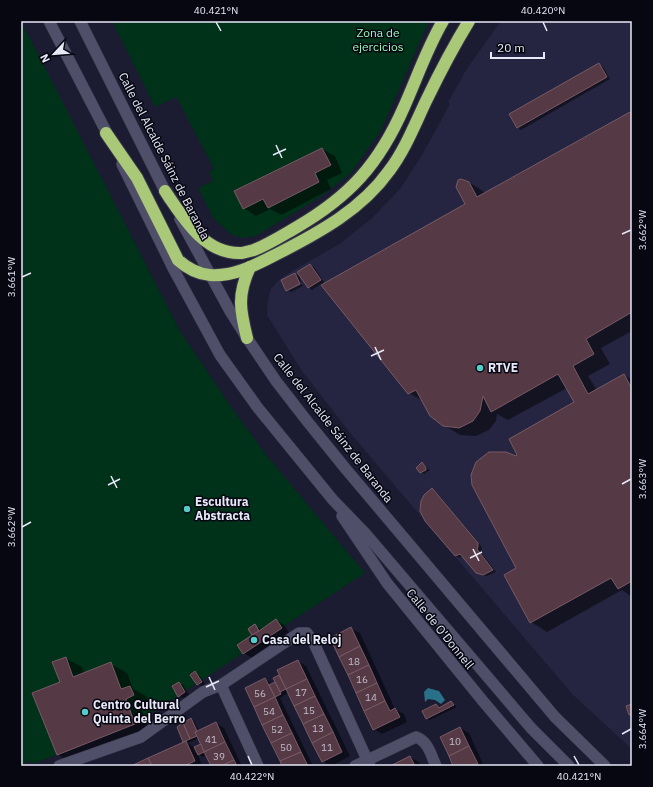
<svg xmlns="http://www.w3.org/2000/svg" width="653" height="787" font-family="'IBM Plex Sans',sans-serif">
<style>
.built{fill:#262541}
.green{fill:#003119}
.water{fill:#297188}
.shadow{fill:#0007;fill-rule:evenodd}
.building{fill:#553944;stroke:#785a65}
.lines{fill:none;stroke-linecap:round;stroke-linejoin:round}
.minor-casing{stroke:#38374a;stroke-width:12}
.tertiary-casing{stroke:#38374a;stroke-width:12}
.motorway-casing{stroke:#38374a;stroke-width:14}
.minor{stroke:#4f4f69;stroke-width:11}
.tertiary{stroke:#4f4f69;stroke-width:11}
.motorway{stroke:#a9c878;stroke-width:12}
.ticks{fill:none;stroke:#e7e8f8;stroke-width:1.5}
.poi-dot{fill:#54cdc8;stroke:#070711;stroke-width:1.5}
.labels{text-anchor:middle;stroke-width:3;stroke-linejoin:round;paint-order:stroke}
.number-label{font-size:10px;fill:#c2bccb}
.park-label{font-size:12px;fill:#97fbbd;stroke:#070711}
.street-label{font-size:12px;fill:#e7e8f8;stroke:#070711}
.poi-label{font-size:12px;font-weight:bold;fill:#e7e8f8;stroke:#070711;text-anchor:start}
.neatline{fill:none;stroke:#e7e8f8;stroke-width:1.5}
.ticks-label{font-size:10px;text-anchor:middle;fill:#e7e8f8}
</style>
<rect width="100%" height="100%" fill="#1b1b32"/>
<polygon class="built" points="501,21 632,21 632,749 573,695 351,434 302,371 267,315 268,299 271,289 277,282 287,274 341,243 372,218 400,189 422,155 450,104 448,102 468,67"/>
<g class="green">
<polygon points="21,21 180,331 231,407 267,456 365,573 135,724 33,764 31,761 21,765"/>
<polygon points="112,21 429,21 381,130 351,173 320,197 256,236 243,238 232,235 214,219 198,188 213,181 209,172 214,169 179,102 176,97 155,107"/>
</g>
<polygon class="water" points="428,688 439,691 445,700 441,704 435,700 428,699 425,702 424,692"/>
<g class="shadow">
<polygon points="599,64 603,67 610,79 521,130 518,128"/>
<polygon points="630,113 632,114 632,331 601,348 610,364 588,376 597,390 624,375 632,380 632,597 622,590 547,632 531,622 518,569 516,457 575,402 567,388 508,420 497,414 496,421 489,430 476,436 460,435 444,425 423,401 409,393 321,284 312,290 308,287 310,265 314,267 325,284 467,204 467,181 483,191 485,194"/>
<polygon points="322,149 335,156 342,173 327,180 331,189 281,215 270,209 256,216 244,208"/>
<polygon points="295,274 299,276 301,282 288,289 288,290 287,290"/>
<polygon points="302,284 303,286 291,292 288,291"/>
<polygon points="423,464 430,470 424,474 420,472"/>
<polygon points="432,490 436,492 481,546 482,549 480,551 496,572 487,576 481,575 477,572 463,556 460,558 456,556"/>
<polygon points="276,620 284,625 289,633 252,658 244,653 253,636 255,625 262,630"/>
<polygon points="351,629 360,633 395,709 404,714 407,722 382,734 374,729"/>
<polygon points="65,658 82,667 84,674 111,664 127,673 133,689 146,696 150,705 141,708 151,734 74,764 57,754 61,683"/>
<polygon points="298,661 306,666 350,756 331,766 322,761 289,692 280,698 313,766 284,766 265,679 273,684 276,682 274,678"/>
<polygon points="195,673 199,675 205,684 202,686 198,684"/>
<polygon points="179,683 183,685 189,695 183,698 179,696"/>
<polygon points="451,702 457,707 430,720 426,718 436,705 440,708"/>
<path d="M 191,719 L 194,721 L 199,731 L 216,723 L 224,728 L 242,766 L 212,766 L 207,754 L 202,757 L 198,754 L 202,766 L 133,766 L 185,742 L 178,728 ZM 199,738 L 202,744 L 195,748 L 188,743 Z"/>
<polygon points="460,728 469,733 484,766 455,766 441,737"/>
<polygon points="410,757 419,762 420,766 391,766"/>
</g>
<g class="building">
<polygon points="599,63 607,77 517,128 509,114"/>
<polygon points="630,112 632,115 632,312 586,339 594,354 573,366 588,394 624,374 632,389 632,581 618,589 611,578 530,623 504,575 516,568 472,485 471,475 476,462 489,452 506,452 516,456 517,455 509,439 574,402 558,374 491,412 483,396 480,411 473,421 459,428 443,426 430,416 416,390 408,394 321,285 465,204 456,187 458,180 461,179 469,182 477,197"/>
<polygon points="322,148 331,165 315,173 319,182 268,208 263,199 243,209 234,191"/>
<polygon points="310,264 321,280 308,288 297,272"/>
<polygon points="295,273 300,284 286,291 281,280"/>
<polygon points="422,462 426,468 426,470 420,473 416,468"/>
<polygon points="432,488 478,543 478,547 477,549 493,570 483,575 476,573 460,554 455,556 425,521 420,511 421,501 424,495"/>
<polygon points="276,619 282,628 243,654 237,645 252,635 248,629 255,624 259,631"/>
<polygon points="255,624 259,631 252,635 248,629"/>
<polygon points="351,627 360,646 339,657 330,638"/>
<polygon points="360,646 369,665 348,675 339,657"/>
<polygon points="66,657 73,677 111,662 121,689 130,686 134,695 126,699 135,724 57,755 32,693 60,682 52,662"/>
<polygon points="298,660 307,679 286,689 277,670"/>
<polygon points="369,665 377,683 356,693 348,675"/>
<polygon points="195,671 202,682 197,685 190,675"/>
<polygon points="279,675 286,689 280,692 273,678"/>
<polygon points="265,678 275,697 254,707 245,688"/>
<polygon points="307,679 315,696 294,706 286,689"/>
<polygon points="179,682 185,692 178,697 172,686"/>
<polygon points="275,682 281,694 275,697 269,685"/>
<polygon points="377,683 385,701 364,711 356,693"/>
<polygon points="315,696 324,714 303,724 294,706"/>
<polygon points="275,697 283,715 262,725 254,707"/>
<polygon points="385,701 390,711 395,708 400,717 373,730 364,711"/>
<polygon points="451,701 454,705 426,719 422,711 436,704 439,708"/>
<polygon points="632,704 632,714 629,715 626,706"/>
<polygon points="324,714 333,732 312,743 303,724"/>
<polygon points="283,715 292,733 271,743 262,725"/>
<polygon points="191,718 197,731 195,732 197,736 190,739 183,723"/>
<polygon points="216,722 225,742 204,752 195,732"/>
<polygon points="183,723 190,739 183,742 177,727"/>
<polygon points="460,727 469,746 449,756 440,737"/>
<polygon points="333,732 342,752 322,762 312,743"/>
<polygon points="292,733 301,752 280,761 271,743"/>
<polygon points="186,741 195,761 184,766 152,766 148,758"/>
<polygon points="225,742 234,760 221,766 211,766 204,752"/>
<polygon points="201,744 204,752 198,755 194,747"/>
<polygon points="469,746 478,764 453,766 449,756"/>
<polygon points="301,752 308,766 282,766 280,761"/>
<polygon points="410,756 415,766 390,766"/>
<polygon points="148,758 152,766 131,766"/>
<polygon points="234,760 237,766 221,766"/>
</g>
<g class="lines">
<defs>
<g id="minor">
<polyline points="221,685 258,766"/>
<polyline points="59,766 141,737 203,692 221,685 299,633 307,633 313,641 370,766"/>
<path d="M 355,766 L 416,737 C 428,741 431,755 436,766"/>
</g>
<g id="tertiary">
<polyline points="49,21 111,141"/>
<polyline points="80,21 169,199"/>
<polyline points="122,164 174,270 220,355 258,408 333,500 365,533 531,728 569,766"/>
<polyline points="180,219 230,311 247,338 276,381 307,421 345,468 555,717 605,766"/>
<polyline points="342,516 387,583 482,700 538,766"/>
</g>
<g id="motorway">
<path d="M 106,133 L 137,178 L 178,260 C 188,269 198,274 210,275 C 235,277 257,264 279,253 C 320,232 362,209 389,171 C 405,150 415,124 426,101 C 439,74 453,47 469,21"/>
<path d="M 165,191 C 183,218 205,255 242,253 C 246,252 250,251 254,250 C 269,244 283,235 297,227 C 350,196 379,164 404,107 C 417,78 427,48 443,21"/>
<path d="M 247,338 C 240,310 237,295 250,267"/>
</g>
</defs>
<use href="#minor" class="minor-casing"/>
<use href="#tertiary" class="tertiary-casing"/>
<use href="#motorway" class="motorway-casing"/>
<use href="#minor" class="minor"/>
<use href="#tertiary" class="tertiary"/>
<use href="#motorway" class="motorway"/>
</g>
<path class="ticks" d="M 216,22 L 221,31M 543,22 L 547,31M 276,145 L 282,158M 273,155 L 286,149M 622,234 L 631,230M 22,277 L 31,273M 375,347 L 381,360M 371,356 L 384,350M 111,476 L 117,488M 622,484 L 631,479M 108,485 L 120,479M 22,527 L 31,522M 473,549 L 479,561M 470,558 L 482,552M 209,677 L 215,690M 206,687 L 219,681M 622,734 L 631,729M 248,756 L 252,765M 574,756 L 579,765"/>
<g class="poi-dot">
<circle cx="480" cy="368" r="4"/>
<circle cx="187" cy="509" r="4"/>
<circle cx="254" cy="640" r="4"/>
<circle cx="85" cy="712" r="4"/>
</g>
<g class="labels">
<g class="number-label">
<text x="354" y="665">18</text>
<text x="362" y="683">16</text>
<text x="301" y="696">17</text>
<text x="260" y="697">56</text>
<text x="371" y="701">14</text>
<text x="309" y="714">15</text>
<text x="269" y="715">54</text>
<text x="318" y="732">13</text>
<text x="277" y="733">52</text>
<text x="211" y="743">41</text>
<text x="455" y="745">10</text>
<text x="286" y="751">50</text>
<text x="327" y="751">11</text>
<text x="219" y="760">39</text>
</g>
<g class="park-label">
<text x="378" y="37">Zona de<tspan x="378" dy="14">ejercicios</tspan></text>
</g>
<g class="street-label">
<text transform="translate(164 156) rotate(63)" y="4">Calle del Alcalde Sáinz de Baranda</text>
<text transform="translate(333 428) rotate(52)" y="4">Calle del Alcalde Sáinz de Baranda</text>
<text transform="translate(440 629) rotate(51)" y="4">Calle de O'Donnell</text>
</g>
<g class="poi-label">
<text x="488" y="372">RTVE</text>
<text x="195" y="506">Escultura<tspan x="195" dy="14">Abstracta</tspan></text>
<text x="262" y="644">Casa del Reloj</text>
<text x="93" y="709">Centro Cultural<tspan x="93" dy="14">Quinta del Berro</tspan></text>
</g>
</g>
<rect width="653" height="787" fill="none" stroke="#070711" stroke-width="44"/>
<g transform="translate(54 54) rotate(244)" stroke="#070711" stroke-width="3" paint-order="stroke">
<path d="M0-3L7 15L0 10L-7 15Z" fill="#e7e8f8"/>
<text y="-6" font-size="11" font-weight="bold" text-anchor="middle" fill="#e7e8f8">N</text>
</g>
<path d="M491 52v6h53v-6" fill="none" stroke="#e7e8f8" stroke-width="2"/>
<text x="497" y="52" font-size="12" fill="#e7e8f8" stroke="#070711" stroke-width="3" paint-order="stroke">20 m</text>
<rect x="22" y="22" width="609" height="743" class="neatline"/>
<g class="ticks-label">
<text x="216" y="14">40.421°N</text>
<text x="543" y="14">40.420°N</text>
<text transform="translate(642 230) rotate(-90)" y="4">3.662°W</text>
<text transform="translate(11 277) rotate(-90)" y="4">3.661°W</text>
<text transform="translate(642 479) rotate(-90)" y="4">3.663°W</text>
<text transform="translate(11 527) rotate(-90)" y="4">3.662°W</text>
<text transform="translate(642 729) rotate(-90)" y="4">3.664°W</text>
<text x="252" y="780">40.422°N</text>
<text x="579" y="780">40.421°N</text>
</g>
</svg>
